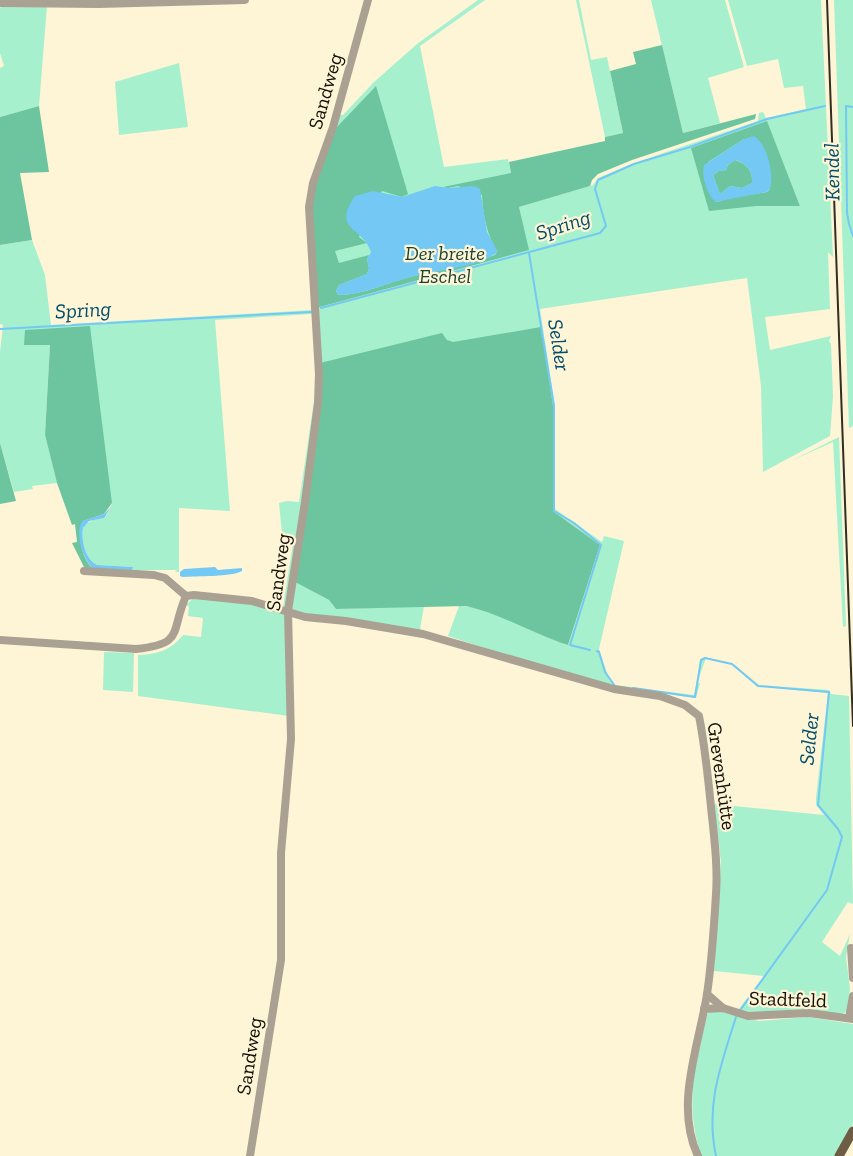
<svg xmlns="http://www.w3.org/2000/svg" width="853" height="1156" font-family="'Zilla Slab',serif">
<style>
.green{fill:#a6f0ce;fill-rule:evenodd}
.forest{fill:#6cc59e;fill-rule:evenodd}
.water{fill:#73c8f4;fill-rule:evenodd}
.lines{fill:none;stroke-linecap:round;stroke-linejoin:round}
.stream{stroke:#73c8f4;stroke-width:2}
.minor{stroke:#aba193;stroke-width:8}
.major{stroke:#6e5c44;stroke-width:9}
.rail{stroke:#322e20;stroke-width:2}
.labels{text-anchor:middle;stroke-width:4.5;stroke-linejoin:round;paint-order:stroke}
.street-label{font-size:20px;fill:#120e03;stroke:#fef5d7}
.park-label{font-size:20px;font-style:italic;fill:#194030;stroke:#fef5d7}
.water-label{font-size:21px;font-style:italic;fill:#014d6a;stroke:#fef5d7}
</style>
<rect width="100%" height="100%" fill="#fef5d7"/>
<g class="green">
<path d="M 478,0 L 485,0 L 420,46 L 444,167 L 508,159 L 526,242 L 519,207 L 593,185 L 598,178 L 634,163 L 758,121 L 759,113 L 763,112 L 766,118 L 806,109 L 803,86 L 784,88 L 778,59 L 747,66 L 728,0 L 821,0 L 833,257 L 828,252 L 830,309 L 765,317 L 770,350 L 831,336 L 829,341 L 831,344 L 833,396 L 830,436 L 763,472 L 761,386 L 747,278 L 540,309 L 555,406 L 555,509 L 602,542 L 604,536 L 624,541 L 599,649 L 609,679 L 615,685 L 694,695 L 701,659 L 705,657 L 736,666 L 759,685 L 829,690 L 831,694 L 849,696 L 853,904 L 848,902 L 822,942 L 840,956 L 850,934 L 846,957 L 850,989 L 847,1012 L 841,1014 C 822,1012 803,1010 784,1011 C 769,1011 752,1018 738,1010 L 764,976 L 714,971 L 721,862 L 714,804 L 824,815 L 816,805 L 816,798 L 828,693 L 757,686 L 732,665 L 706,658 L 697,683 L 700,683 L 696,698 L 616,687 L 530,663 L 448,636 L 459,606 C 495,606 534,634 568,645 L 600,545 L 553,511 L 553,406 L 455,344 L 320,363 L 314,209 L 375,87 L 334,130 L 338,115 L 343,115 L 373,83 L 417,44 ZM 767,121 L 767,122 L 800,206 L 756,206 Z"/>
<polygon points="576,0 579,0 591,60 607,57 623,133 605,137"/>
<polygon points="651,0 725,0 744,67 708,78 720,123 683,133"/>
<polygon points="834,0 853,0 853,426 849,428"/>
<polygon points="3,5 47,6 39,106 0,117 0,68 4,66 0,53 0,8"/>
<polygon points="179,63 188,127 119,135 115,82"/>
<path d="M 32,240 L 45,275 L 51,325 L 313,310 L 312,314 L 215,320 L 230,511 L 179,508 L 179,572 L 175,572 L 177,570 L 132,570 L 133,567 L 97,565 C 85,559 81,540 83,528 C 93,513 105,527 112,503 L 50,345 L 45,435 L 57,483 L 32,486 L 33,489 L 14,492 L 0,443 L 0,352 L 3,325 L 0,324 L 0,245 Z"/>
<polygon points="317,381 314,426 286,606 283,607 294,537 282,533 279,503 287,501 299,502"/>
<polygon points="839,437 846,626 843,627 833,442 791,461"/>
<polygon points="295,582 329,600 336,609 424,606 420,630 303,614 290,608"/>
<path d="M 194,598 L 255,605 L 285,613 L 289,716 L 138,696 L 138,655 C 157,654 170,651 183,635 L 201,637 L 203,618 L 188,616 L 189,606 L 185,605 Z"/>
<polygon points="104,652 134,653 133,692 103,690"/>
<path d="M 720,1011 L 759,1021 L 808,1017 L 853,1024 L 853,1124 L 835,1156 L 701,1156 C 684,1100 695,1069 707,1015 L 709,1012 Z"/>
</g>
<g class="forest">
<path d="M 662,45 L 683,133 L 756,114 L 755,119 L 632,160 L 598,174 L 592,180 L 590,186 L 519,207 L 529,250 L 316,308 L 311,207 L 314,190 L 334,130 L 376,86 L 408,194 L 402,197 L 382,191 L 359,237 L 367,243 L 335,251 L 339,263 L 369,255 L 367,259 L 369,268 L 367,274 L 339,285 L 336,291 L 338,295 C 363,295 387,283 410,277 C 438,270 467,266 495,255 L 497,252 C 487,233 483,217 482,195 L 458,186 L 448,188 L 443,187 L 511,173 L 509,162 L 605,141 L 605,137 L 623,133 L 610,71 L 636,64 L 633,52 Z"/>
<polygon points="39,106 49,172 20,173 32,240 0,245 0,117"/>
<path d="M 767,121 L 800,206 L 756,206 L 709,211 L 691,148 ZM 744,139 L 770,189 L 767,192 L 733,197 L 717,202 L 708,162 Z"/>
<path d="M 735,160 C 747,164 753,171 752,183 L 742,188 L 730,186 L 720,194 L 713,175 L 719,171 L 726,170 L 728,165 Z"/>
<path d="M 90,326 L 112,503 L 104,514 L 83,521 C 80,539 79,554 93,569 L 85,569 L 72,543 L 77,542 L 75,524 L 72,525 L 57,483 L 45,435 L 50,345 L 24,345 L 25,330 Z"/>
<path d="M 541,327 L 553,406 L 553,511 L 600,545 L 568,645 C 533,634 502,614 466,606 L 336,609 L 329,600 L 295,582 L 320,363 L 442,333 L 447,340 L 453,342 Z"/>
<polygon points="0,443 16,501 0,504"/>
</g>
<g class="water">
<path d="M 754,136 C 768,145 774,174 770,189 L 767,192 L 715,202 C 707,193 701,177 704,165 L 744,139 ZM 736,160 C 747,164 753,171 752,183 L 742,188 L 730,186 L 720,194 L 713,175 L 719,171 L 726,170 L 728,165 Z"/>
<path d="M 435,186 L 448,188 L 474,186 L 480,189 L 487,232 L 498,252 C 472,270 436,269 407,278 C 385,284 361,295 338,295 L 336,291 L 339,285 L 367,274 L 369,268 L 367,259 L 371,252 C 363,226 331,231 355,196 L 373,191 L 402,197 Z"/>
<path d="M 111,507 L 104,518 L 89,521 L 83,528 C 81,540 85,559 97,565 L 133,567 L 132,570 L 93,569 C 82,557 75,535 82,521 L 104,514 Z"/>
<path d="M 215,567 L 218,570 L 242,568 L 242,571 C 232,577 197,576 183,577 L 180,576 L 180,572 L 184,569 Z"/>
</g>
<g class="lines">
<g class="stream">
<polyline points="853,107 846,106 847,213 849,224 853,236"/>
<polyline points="529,253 554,406 554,511 574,523 601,545 570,645 590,650"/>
<polyline points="321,308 600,233 606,226 595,189 598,180 634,164 690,147 767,119 825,106"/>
<polyline points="0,329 311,312"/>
<polyline points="597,651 599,652 605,672 615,686"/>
<polyline points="633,688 695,697 701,660 705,658 732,664 758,686 829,692 818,805 838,829 842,837 827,890 741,1009"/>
<path d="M 716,1156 C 705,1105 721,1065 736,1017"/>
</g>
<g class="minor">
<polyline points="0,3 99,4 245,0"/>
<polyline points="84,571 154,575 165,578 186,596"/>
<path d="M 0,640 L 136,649 C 185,644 170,632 186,596 L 194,595 L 252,601 L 305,617 L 346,621 L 423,634 L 614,689 L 660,696 L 685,705 L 699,716 C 705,746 708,777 711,807 C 714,836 718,865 716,894 C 714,927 712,961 707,994 C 699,1046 674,1105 698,1156"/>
<polyline points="851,948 853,978"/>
<polyline points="707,994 723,1008"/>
<polyline points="704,1009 723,1008 748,1016 809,1013 853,1019"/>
<polyline points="849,1018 853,996"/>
<polyline points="250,1156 281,960 281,853 291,739 288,611 305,502 318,403 319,374 309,207 313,183 333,127 368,0"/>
</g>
<polyline class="major" points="839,1156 853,1131"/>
<polyline class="rail" points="827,0 853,726"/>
</g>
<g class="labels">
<g class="street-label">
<text transform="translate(325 91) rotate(-74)" y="7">Sandweg</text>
<text transform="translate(278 572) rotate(-82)" y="7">Sandweg</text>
<text transform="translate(722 776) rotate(82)" y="7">Grevenhütte</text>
<text transform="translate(788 999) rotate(2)" y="7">Stadtfeld</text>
<text transform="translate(249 1056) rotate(-81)" y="7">Sandweg</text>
</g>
<g class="park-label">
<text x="445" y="260">Der breite<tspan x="445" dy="23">Eschel</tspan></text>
</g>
<g class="water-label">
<text transform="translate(832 172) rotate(-91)" y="7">Kendel</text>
<text transform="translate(563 225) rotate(-18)" y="7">Spring</text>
<text transform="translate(83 310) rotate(-3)" y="7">Spring</text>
<text transform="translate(559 345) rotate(81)" y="7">Selder</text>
<text transform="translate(809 739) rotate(-84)" y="7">Selder</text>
</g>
</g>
</svg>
